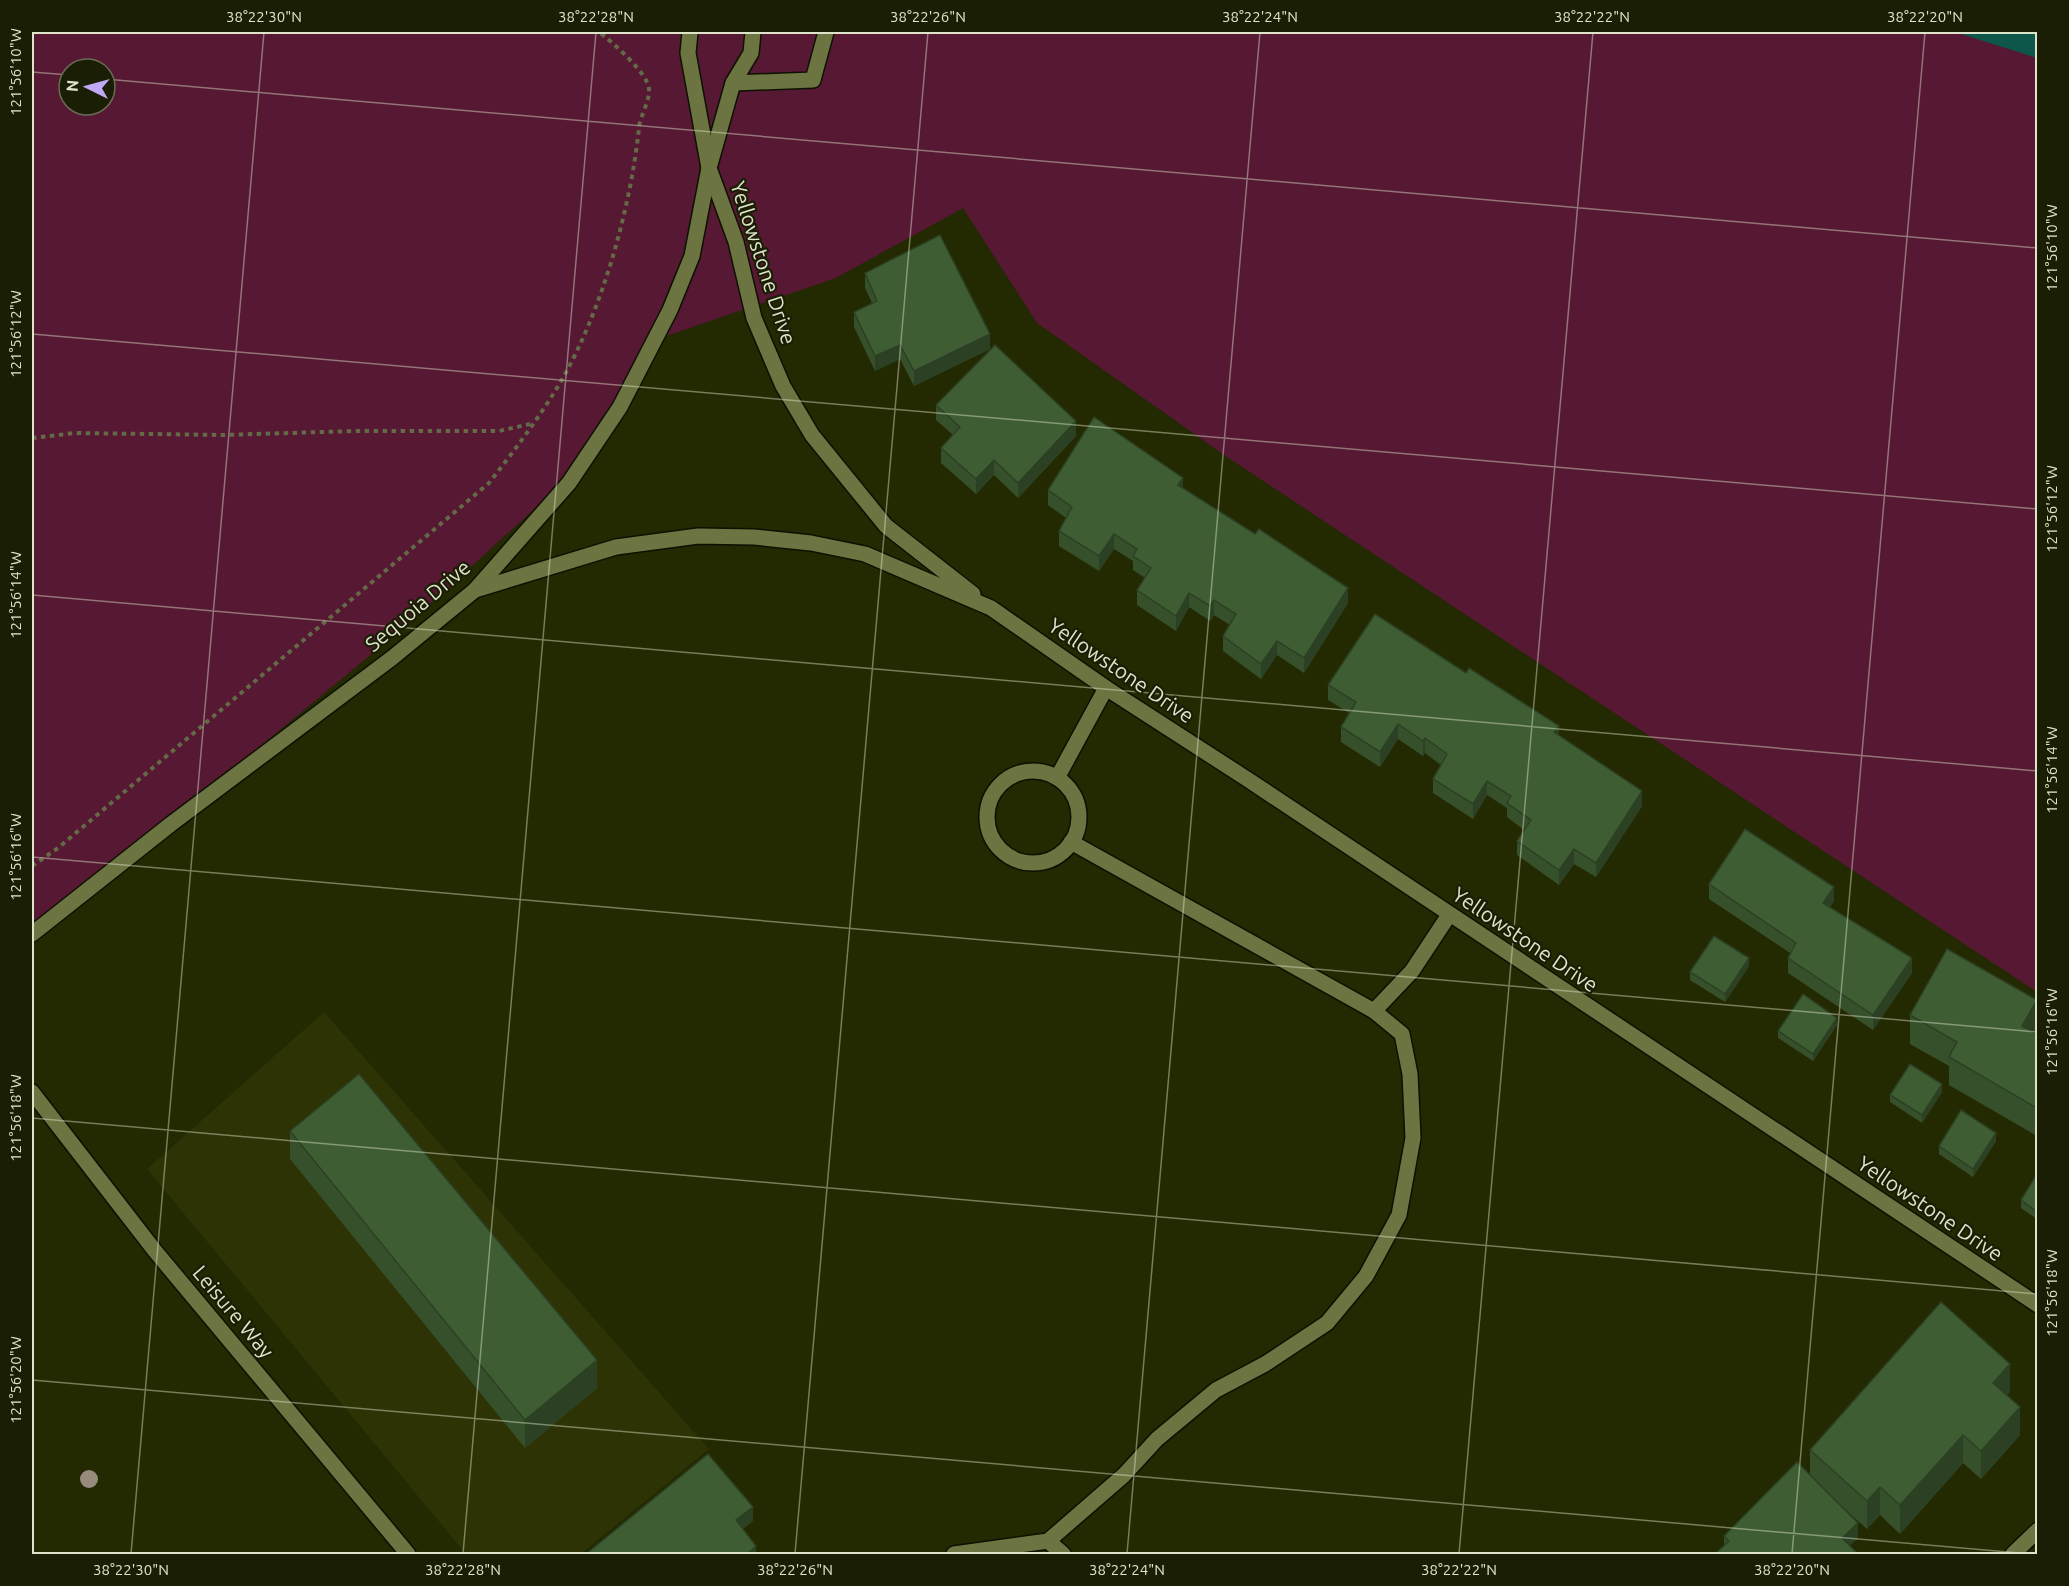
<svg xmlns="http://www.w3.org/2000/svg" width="2069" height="1586" font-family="Ubuntu,sans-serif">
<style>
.built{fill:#2d3304}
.green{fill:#561833;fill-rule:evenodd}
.water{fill:#0d574a}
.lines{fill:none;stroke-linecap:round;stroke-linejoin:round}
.lane-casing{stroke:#0d1100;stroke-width:18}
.street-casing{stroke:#0d1100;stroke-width:18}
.path{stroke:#646a46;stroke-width:4;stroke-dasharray:4.5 4.5;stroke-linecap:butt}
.lane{stroke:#6c7542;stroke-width:15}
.street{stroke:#6c7542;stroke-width:15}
.tree{fill:#968b7d}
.wall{fill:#36502c}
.shaded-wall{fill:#2c4124}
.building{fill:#3f5d33;stroke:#2c4124;stroke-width:1.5}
.ticks{fill:none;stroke:#dee4c9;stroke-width:1.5;stroke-opacity:0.45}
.labels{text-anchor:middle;stroke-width:4.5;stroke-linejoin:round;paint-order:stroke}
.street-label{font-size:21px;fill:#dee4c9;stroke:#1a1e04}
.neatline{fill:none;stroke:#dee4c9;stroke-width:2}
.ticks-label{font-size:15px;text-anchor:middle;fill:#dee4c9}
</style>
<rect width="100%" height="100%" fill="#232901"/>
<polygon class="built" points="324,1012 709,1449 581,1554 466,1554 147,1169"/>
<path class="green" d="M 32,32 L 2037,32 L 2037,992 L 1227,457 L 1037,323 L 963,208 L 836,278 L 643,344 L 618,406 L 580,467 L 414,619 L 154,834 L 32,929 ZM 69,69 L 105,69 L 105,105 L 69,105 Z"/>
<polygon class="water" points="1955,32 2037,32 2037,58"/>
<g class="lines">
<defs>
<g id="lane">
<polyline points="733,83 813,80 826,32"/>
<circle cx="1033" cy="817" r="46"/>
<polyline points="1057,778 1106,688"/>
<polyline points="1071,842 1374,1011 1412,971 1449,915"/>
<polyline points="1048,1541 1063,1554"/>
<polyline points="954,1554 1048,1541 1124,1475 1157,1439 1216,1390 1265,1364 1327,1323 1366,1276 1399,1215 1413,1138 1410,1074 1402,1034 1374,1011"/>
</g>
<g id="street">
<polyline points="690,32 688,53 709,168 736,242 754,318 783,386 812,435 886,526 973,594"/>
<polyline points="475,590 616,547 698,536 754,537 811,543 865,554 991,608 1106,688 1247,779 2038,1305"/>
<polyline points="32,934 171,824 392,658 475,590 569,483 620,407 670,310 692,256 709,168 733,83 751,53 753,32"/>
<polyline points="32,1092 155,1251 408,1554"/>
<polyline points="2013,1554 2038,1530"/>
</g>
</defs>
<use href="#lane" class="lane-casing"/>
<use href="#street" class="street-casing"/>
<g class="path">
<polyline points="32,438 75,433 223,435 355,431 499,431 530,424"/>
<path d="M 32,866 L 58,848 L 489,483 C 514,451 539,418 560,383 C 602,311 630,211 639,128 C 640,116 650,101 649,89 C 648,73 611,41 599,32"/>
</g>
<use href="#lane" class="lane"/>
<use href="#street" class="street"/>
</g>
<circle class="tree" cx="89" cy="1479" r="9"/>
<g class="wall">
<polygon points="865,273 990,349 914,386 900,359 875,371 854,327 854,312 872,303 865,288"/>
<polygon points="936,405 1076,436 1018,498 994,475 976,494 941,463 941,448 953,435 936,420"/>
<polygon points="1183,488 1348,603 1304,673 1277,655 1261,679 1223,651 1223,636 1230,625 1214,615 1210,621 1189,607 1176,631 1137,605 1137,590 1145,578 1133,570 1133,561 1114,549 1099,571 1059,546 1059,531 1066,518 1048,505 1048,490"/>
<polygon points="1328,685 1559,735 1642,806 1596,877 1574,864 1559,885 1517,855 1517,841 1524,830 1507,817 1507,808 1487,795 1473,819 1433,793 1433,779 1441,765 1425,753 1423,756 1398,739 1380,767 1341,742 1341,727 1349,713 1328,700"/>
<polygon points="1709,884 1834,901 1830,907 1912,973 1873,1030 1788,973 1788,958 1790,953 1709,899"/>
<polygon points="1749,966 1725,1002 1690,980 1690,972"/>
<polygon points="1910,1015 2037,1028 2034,1033 2037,1034 2037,1136 1949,1085 1949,1066 1910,1044"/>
<polygon points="1837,1025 1813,1061 1778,1038 1778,1031"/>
<polygon points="1942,1092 1922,1123 1890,1102 1890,1095"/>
<polygon points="290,1131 597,1388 525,1448 290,1159"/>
<polygon points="1996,1141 1973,1177 1939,1154 1939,1146"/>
<polygon points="2037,1174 2037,1219 2021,1208 2021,1200"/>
<polygon points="2010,1392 2007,1395 2020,1435 1981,1479 1963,1463 1900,1534 1880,1515 1867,1529 1838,1503 1858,1538 1849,1546 1724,1546 1724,1536 1810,1475 1810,1450"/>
</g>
<g class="shaded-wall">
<polygon points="990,334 990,349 914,386 914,371"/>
<polygon points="900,345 900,359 875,371 875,356"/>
<polygon points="1076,421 1076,436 1018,498 1018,483"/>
<polygon points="994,460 994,475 976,494 976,479"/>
<polygon points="1183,478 1183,493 1178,485"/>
<polygon points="1114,534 1114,549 1099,571 1099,556"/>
<polygon points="1348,588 1348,603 1304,673 1304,658"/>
<polygon points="1189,593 1189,607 1176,631 1176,616"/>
<polygon points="1214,600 1214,615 1210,621 1210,606"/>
<polygon points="1277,641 1277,655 1261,679 1261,664"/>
<polygon points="1398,724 1398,739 1380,767 1380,752"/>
<polygon points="1559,726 1559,740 1554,732"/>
<polygon points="1425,738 1425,753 1423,756 1423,741"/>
<polygon points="1487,781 1487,795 1473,819 1473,804"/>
<polygon points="1642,791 1642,806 1596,877 1596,863"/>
<polygon points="1574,849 1574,864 1559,885 1559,870"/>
<polygon points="1834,887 1834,901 1823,918 1823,903"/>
<polygon points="1749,958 1749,966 1725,1002 1725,994"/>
<polygon points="1912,958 1912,973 1873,1030 1873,1015"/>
<polygon points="2037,1000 2037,1028 2022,1054 2022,1026"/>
<polygon points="1837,1018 1837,1025 1813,1061 1813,1054"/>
<polygon points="1942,1084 1942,1092 1922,1123 1922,1115"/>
<polygon points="1996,1133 1996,1141 1973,1177 1973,1169"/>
<polygon points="597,1360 597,1388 525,1448 525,1420"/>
<polygon points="2010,1364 2010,1392 1993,1411 1993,1383"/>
<polygon points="2020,1407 2020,1435 1981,1479 1981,1451"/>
<polygon points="1963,1435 1963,1463 1900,1534 1900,1505"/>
<polygon points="1880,1487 1880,1515 1867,1529 1867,1501"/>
<polygon points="753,1507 753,1521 736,1535 736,1520"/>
<polygon points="1858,1523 1858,1538 1842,1553 1842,1538"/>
<polygon points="756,1546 756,1554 747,1554"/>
</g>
<g class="building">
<polygon points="940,235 990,334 914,371 900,345 875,356 854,312 877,301 865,273"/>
<polygon points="995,345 1076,421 1018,483 994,460 976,479 941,448 960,427 936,405"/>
<polygon points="1094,417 1183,478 1178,485 1255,534 1259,529 1348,588 1304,658 1277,641 1261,664 1223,636 1236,614 1214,600 1210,606 1189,593 1176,616 1137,590 1151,568 1133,556 1137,549 1114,534 1099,556 1059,531 1072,507 1048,490"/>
<polygon points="1375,614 1466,673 1469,668 1559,726 1554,732 1642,791 1596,863 1574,849 1559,870 1517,841 1531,820 1507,803 1511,796 1487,781 1473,804 1433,779 1447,754 1425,738 1423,741 1398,724 1380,752 1341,727 1356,702 1328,685"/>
<polygon points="1745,829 1834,887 1823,903 1912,958 1873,1015 1788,958 1796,943 1709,884"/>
<polygon points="1714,936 1749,958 1725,994 1690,972"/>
<polygon points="1947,949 2037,1000 2022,1026 2037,1034 2037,1108 1949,1057 1957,1042 1910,1015"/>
<polygon points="1803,994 1837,1018 1813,1054 1778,1031"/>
<polygon points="1910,1064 1942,1084 1922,1115 1890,1095"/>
<polygon points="359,1074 597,1360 525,1420 290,1131"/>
<polygon points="1961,1110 1996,1133 1973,1169 1939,1146"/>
<polygon points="2037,1174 2037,1212 2021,1200"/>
<polygon points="1941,1302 2010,1364 1993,1383 2020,1407 1981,1451 1963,1435 1900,1505 1880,1487 1867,1501 1810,1450"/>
<polygon points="708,1454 753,1507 736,1520 756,1546 747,1554 586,1554"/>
<polygon points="1797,1462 1858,1523 1842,1538 1858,1554 1715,1554 1729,1541 1724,1536"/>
</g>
<path class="ticks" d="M 32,72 L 69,75M 105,79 L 2038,248M 32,334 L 2038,509M 32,595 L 2038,771M 32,857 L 2038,1032M 32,1118 L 2038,1294M 32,1380 L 2031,1554M 131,1554 L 264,32M 463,1554 L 596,32M 795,1554 L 928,32M 1127,1554 L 1260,32M 1459,1554 L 1593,32M 1792,1554 L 1925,32"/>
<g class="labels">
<g class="street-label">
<text transform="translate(763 263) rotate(72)" y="7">Yellowstone Drive</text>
<text transform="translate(418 606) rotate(-40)" y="7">Sequoia Drive</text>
<text transform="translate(1121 671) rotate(34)" y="7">Yellowstone Drive</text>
<text transform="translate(1525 940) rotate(34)" y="7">Yellowstone Drive</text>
<text transform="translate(1930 1209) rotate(34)" y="7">Yellowstone Drive</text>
<text transform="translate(233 1312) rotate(50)" y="7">Leisure Way</text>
</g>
</g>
<rect width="2069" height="1586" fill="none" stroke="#1a1e04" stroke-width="66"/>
<g transform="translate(87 87) rotate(275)"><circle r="28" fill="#1a1e04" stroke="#686d53" stroke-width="1.5"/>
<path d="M0-4.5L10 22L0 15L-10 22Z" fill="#bfa9f4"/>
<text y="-9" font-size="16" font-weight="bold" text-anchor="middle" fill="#dee4c9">N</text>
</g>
<rect x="33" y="33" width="2003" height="1520" class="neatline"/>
<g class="ticks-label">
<text x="264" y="22">38°22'30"N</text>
<text x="596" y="22">38°22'28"N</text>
<text x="928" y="22">38°22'26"N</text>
<text x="1260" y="22">38°22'24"N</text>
<text x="1592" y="22">38°22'22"N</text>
<text x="1925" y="22">38°22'20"N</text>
<text transform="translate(16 72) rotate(-90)" y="5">121°56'10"W</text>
<text transform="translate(2052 248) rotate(-90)" y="5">121°56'10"W</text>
<text transform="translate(16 334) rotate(-90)" y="5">121°56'12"W</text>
<text transform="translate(2052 509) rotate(-90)" y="5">121°56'12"W</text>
<text transform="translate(16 595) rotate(-90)" y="5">121°56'14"W</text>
<text transform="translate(2052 770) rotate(-90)" y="5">121°56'14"W</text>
<text transform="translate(16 857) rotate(-90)" y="5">121°56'16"W</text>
<text transform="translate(2052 1032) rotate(-90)" y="5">121°56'16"W</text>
<text transform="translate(16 1118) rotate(-90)" y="5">121°56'18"W</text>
<text transform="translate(2052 1293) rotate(-90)" y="5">121°56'18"W</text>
<text transform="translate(16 1380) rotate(-90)" y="5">121°56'20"W</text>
<text x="131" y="1575">38°22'30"N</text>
<text x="463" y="1575">38°22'28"N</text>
<text x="795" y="1575">38°22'26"N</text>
<text x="1127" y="1575">38°22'24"N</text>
<text x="1459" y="1575">38°22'22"N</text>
<text x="1792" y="1575">38°22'20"N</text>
</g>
</svg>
